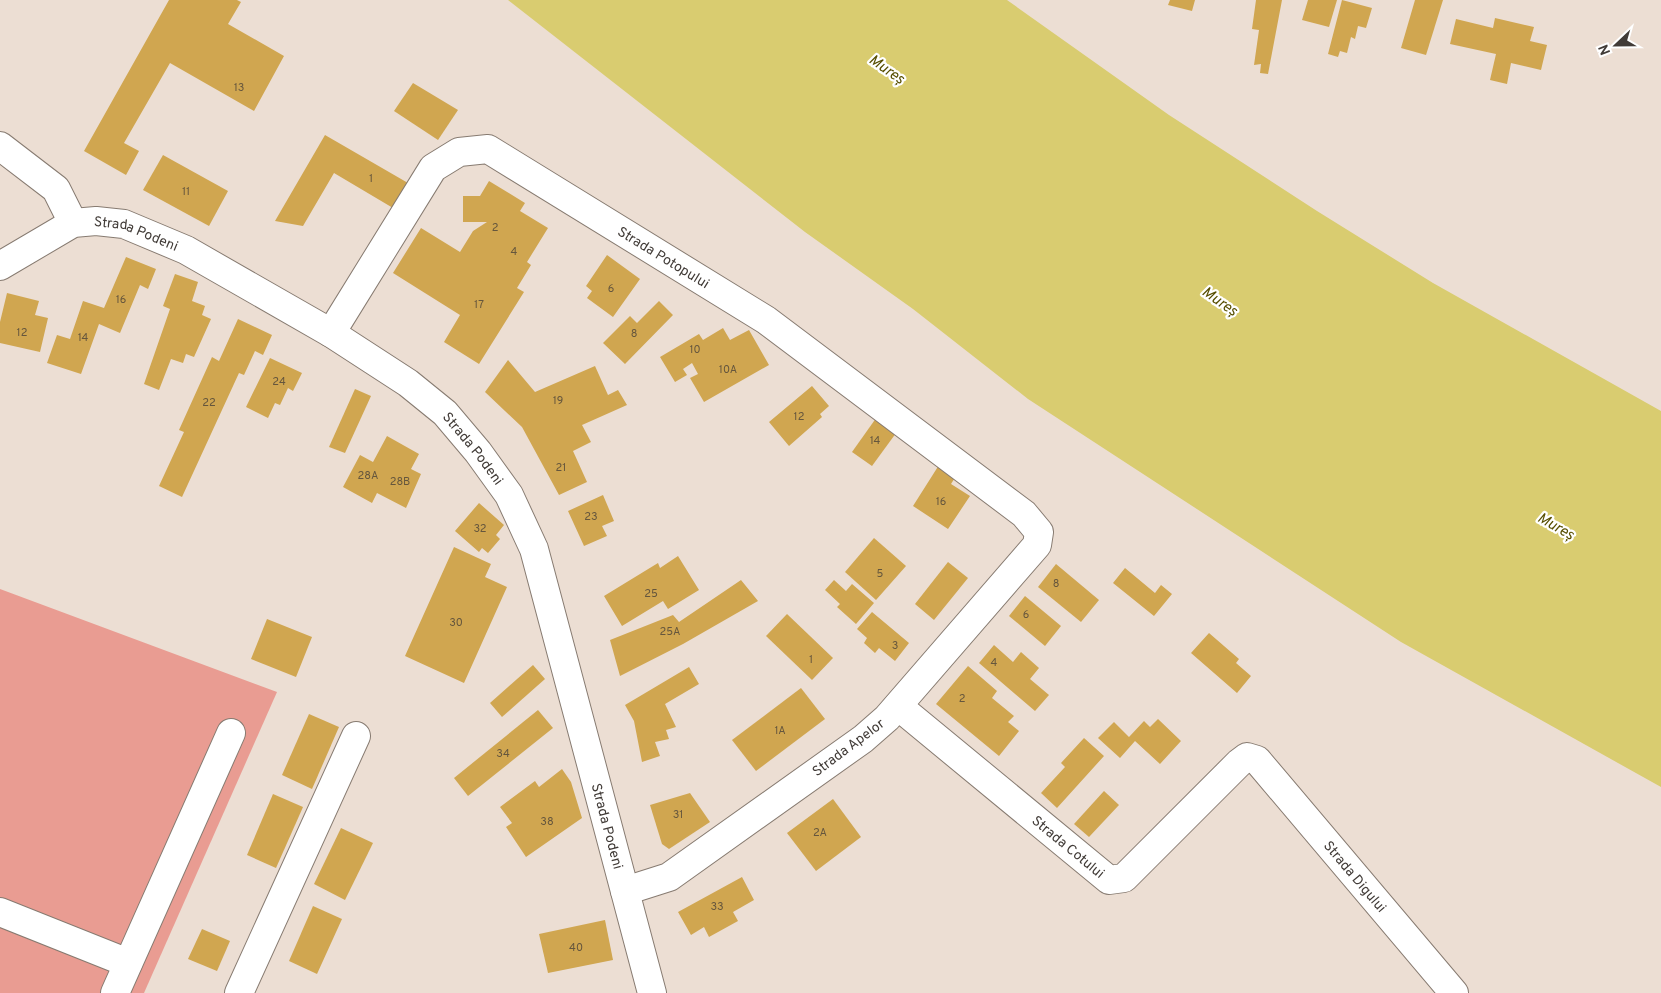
<svg xmlns="http://www.w3.org/2000/svg" width="1661" height="993" font-family="Overpass,sans-serif">
<style>
.green{fill:#e99c92}
.water{fill:#d9cc70}
.building{fill:#d0a650}
.lines{fill:none;stroke-linecap:round;stroke-linejoin:round}
.minor-casing{stroke:#877b71;stroke-width:30}
.secondary-casing{stroke:#877b71;stroke-width:30}
.minor{stroke:#fff;stroke-width:28}
.secondary{stroke:#fff;stroke-width:28}
.labels{text-anchor:middle;stroke-width:4.5;stroke-linejoin:round;paint-order:stroke}
.number-label{font-size:11px;fill:#65563d}
.street-label{font-size:14px;fill:#413b37;stroke:#fff}
.water-label{font-size:15px;font-style:italic;fill:#574e01;stroke:#fff}
</style>
<rect width="100%" height="100%" fill="#ecded3"/>
<polygon class="green" points="0,589 277,692 144,993 0,993"/>
<polygon class="water" points="508,0 1007,0 1169,115 1317,211 1433,283 1661,411 1661,787 1401,642 1028,399 913,309 805,232"/>
<g class="building">
<polygon points="169,0 237,0 241,2 228,24 284,56 254,111 170,63 124,143 139,151 126,175 84,151"/>
<polygon points="1170,0 1195,0 1192,11 1168,5"/>
<polygon points="1256,0 1282,0 1268,74 1260,73 1261,64 1254,65 1259,30 1252,29"/>
<polygon points="1308,0 1337,0 1329,27 1302,20"/>
<polygon points="1342,0 1372,8 1366,28 1358,26 1355,39 1351,37 1347,53 1340,51 1338,57 1328,54"/>
<polygon points="1415,0 1443,0 1426,55 1401,48"/>
<polygon points="1495,18 1534,27 1530,41 1547,45 1541,70 1511,63 1507,84 1490,80 1496,54 1450,44 1456,19 1493,28"/>
<polygon points="413,83 458,110 438,140 394,111"/>
<polygon points="325,135 408,183 393,208 334,173 303,226 275,221"/>
<polygon points="163,155 228,191 209,226 143,190"/>
<polygon points="489,181 525,203 520,211 548,228 527,262 531,265 517,288 524,292 479,364 444,342 460,315 393,273 421,228 460,252 473,231 487,222 463,222 463,196 480,196"/>
<polygon points="607,255 640,279 613,317 587,298 592,291 586,286"/>
<polygon points="126,257 156,269 148,289 140,285 120,333 99,324 81,374 47,363 57,335 70,339 83,301 104,308"/>
<polygon points="175,274 198,282 192,301 205,306 202,315 211,319 194,357 186,354 183,363 171,359 159,390 144,384 170,309 163,306"/>
<polygon points="7,293 39,301 35,315 48,318 40,352 0,343 0,322"/>
<polygon points="659,301 673,315 625,364 603,343 630,316 637,323"/>
<polygon points="238,319 272,335 263,355 255,351 244,375 239,373 182,497 159,486 184,432 179,430 212,357 219,361"/>
<polygon points="723,328 730,340 749,330 769,365 704,402 690,378 698,374 692,363 683,369 687,375 675,382 660,357 699,334 703,340"/>
<polygon points="270,358 302,373 293,391 288,388 280,405 275,403 268,418 246,407"/>
<polygon points="508,360 535,392 595,366 608,395 618,390 627,405 582,425 591,442 573,451 587,482 559,495 522,427 485,392"/>
<polygon points="812,386 829,406 820,414 822,417 789,446 769,422"/>
<polygon points="355,389 371,396 345,453 329,447"/>
<polygon points="879,414 899,429 872,466 852,452"/>
<polygon points="387,436 419,454 411,469 421,474 406,508 377,493 372,503 343,487 360,455 373,462"/>
<polygon points="939,465 956,476 951,484 970,496 948,529 913,506"/>
<polygon points="603,495 614,521 602,526 607,536 584,546 568,511"/>
<polygon points="479,503 504,525 496,535 500,539 488,553 482,548 479,552 455,531"/>
<polygon points="874,538 906,566 876,600 845,572"/>
<polygon points="454,547 491,564 485,577 507,587 464,683 405,656"/>
<polygon points="678,556 699,590 668,609 663,601 622,626 604,596 658,563 660,568"/>
<polygon points="948,562 968,578 934,620 915,604"/>
<polygon points="1056,564 1099,600 1081,622 1038,587"/>
<polygon points="1125,568 1155,593 1161,585 1172,594 1154,616 1113,583"/>
<polygon points="741,580 758,601 683,644 620,676 610,640 673,615 679,622"/>
<polygon points="834,580 846,591 852,584 874,603 856,624 837,607 840,604 825,590"/>
<polygon points="1025,596 1061,626 1045,646 1009,616"/>
<polygon points="872,612 909,643 895,661 879,648 875,653 864,643 867,638 857,629"/>
<polygon points="787,614 833,658 812,680 766,636"/>
<polygon points="267,619 312,637 296,677 251,659"/>
<polygon points="1209,633 1239,659 1236,663 1251,676 1237,693 1191,653"/>
<polygon points="994,645 1013,662 1021,652 1039,668 1030,679 1049,695 1035,711 979,663"/>
<polygon points="533,665 545,679 502,717 490,703"/>
<polygon points="968,666 997,691 992,698 1014,716 1008,722 1019,731 999,756 936,704"/>
<polygon points="689,667 699,684 665,704 676,727 666,730 669,739 655,742 660,756 642,762 634,721 625,705"/>
<polygon points="801,688 825,719 756,771 732,740"/>
<polygon points="538,710 553,728 468,796 454,778"/>
<polygon points="309,714 339,727 312,789 282,775"/>
<polygon points="1158,719 1181,741 1160,764 1135,741 1120,758 1098,738 1114,722 1129,737 1144,721 1150,727"/>
<polygon points="1084,738 1104,756 1057,808 1041,793 1065,767 1061,763"/>
<polygon points="562,769 571,782 582,818 526,857 506,827 512,823 500,807 535,781 539,787"/>
<polygon points="1104,791 1119,805 1089,837 1074,824"/>
<polygon points="690,793 710,822 669,849 662,844 650,805"/>
<polygon points="273,794 303,807 276,868 247,855"/>
<polygon points="833,799 861,837 816,871 787,833"/>
<polygon points="341,828 373,843 345,900 314,884"/>
<polygon points="742,877 754,900 733,912 738,921 709,937 704,927 691,935 678,912"/>
<polygon points="313,906 342,919 317,974 289,961"/>
<polygon points="605,920 613,960 548,973 539,934"/>
<polygon points="202,929 230,941 217,971 188,959"/>
</g>
<g class="lines">
<defs>
<g id="minor">
<polyline points="0,146 56,189 73,223"/>
<path id="s1" d="M 331,333 L 433,168 L 459,152 L 488,149 L 766,320 L 1024,514 L 1039,532 L 1037,545 L 887,718 L 863,739 L 669,877 L 625,891"/>
<path id="s2" d="M 898,706 L 1109,880 L 1124,878 L 1239,763 L 1247,757 L 1257,760 L 1454,993"/>
<polyline points="0,912 128,963"/>
<polyline points="115,993 231,733"/>
<polyline points="239,993 356,736"/>
</g>
<g id="secondary">
<path id="s3" d="M 0,266 L 73,223 L 96,221 L 124,224 L 186,250 L 331,333 L 408,383 L 445,413 L 478,452 L 509,495 L 534,549 L 652,993"/>
</g>
</defs>
<use href="#minor" class="minor-casing"/>
<use href="#secondary" class="secondary-casing"/>
<use href="#minor" class="minor"/>
<use href="#secondary" class="secondary"/>
</g>
<g class="labels">
<g class="number-label">
<text x="239" y="91">13</text>
<text x="371" y="182">1</text>
<text x="186" y="195">11</text>
<text x="495" y="231">2</text>
<text x="514" y="255">4</text>
<text x="611" y="292">6</text>
<text x="121" y="303">16</text>
<text x="479" y="308">17</text>
<text x="22" y="336">12</text>
<text x="634" y="337">8</text>
<text x="83" y="341">14</text>
<text x="695" y="353">10</text>
<text x="728" y="373">10A</text>
<text x="279" y="385">24</text>
<text x="558" y="404">19</text>
<text x="209" y="406">22</text>
<text x="799" y="420">12</text>
<text x="875" y="444">14</text>
<text x="561" y="471">21</text>
<text x="368" y="479">28A</text>
<text x="400" y="485">28B</text>
<text x="941" y="505">16</text>
<text x="591" y="520">23</text>
<text x="480" y="532">32</text>
<text x="880" y="577">5</text>
<text x="1056" y="587">8</text>
<text x="651" y="597">25</text>
<text x="1026" y="618">6</text>
<text x="456" y="626">30</text>
<text x="670" y="635">25A</text>
<text x="895" y="649">3</text>
<text x="811" y="663">1</text>
<text x="994" y="666">4</text>
<text x="962" y="702">2</text>
<text x="780" y="734">1A</text>
<text x="503" y="757">34</text>
<text x="678" y="818">31</text>
<text x="547" y="825">38</text>
<text x="820" y="836">2A</text>
<text x="717" y="910">33</text>
<text x="576" y="951">40</text>
</g>
<g class="street-label">
<text dy="5" stroke="none"><textPath href="#s3" startOffset="150">Strada Podeni</textPath></text>
<text dy="5" stroke="none"><textPath href="#s1" startOffset="460">Strada Potopului</textPath></text>
<text dy="5" stroke="none"><textPath href="#s3" startOffset="555">Strada Podeni</textPath></text>
<text transform="translate(848 747) rotate(-37)" y="5">Strada Apelor</text>
<text dy="5" stroke="none"><textPath href="#s3" startOffset="960">Strada Podeni</textPath></text>
<text dy="5" stroke="none"><textPath href="#s2" startOffset="221">Strada Cotului</textPath></text>
<text dy="5" stroke="none"><textPath href="#s2" startOffset="624">Strada Digului</textPath></text>
</g>
<g class="water-label">
<text transform="translate(887 69) rotate(35)" y="5">Mureș</text>
<text transform="translate(1220 301) rotate(35)" y="5">Mureș</text>
<text transform="translate(1556 526) rotate(30)" y="5">Mureș</text>
</g>
</g>
<g transform="translate(1616 45) rotate(248)" stroke="#ffffff" stroke-width="4" paint-order="stroke">
<path d="M0-4L9 19L0 12L-9 19Z" fill="#413b37"/>
<text y="-8" font-size="14" font-weight="bold" text-anchor="middle" fill="#413b37">N</text>
</g>
</svg>
